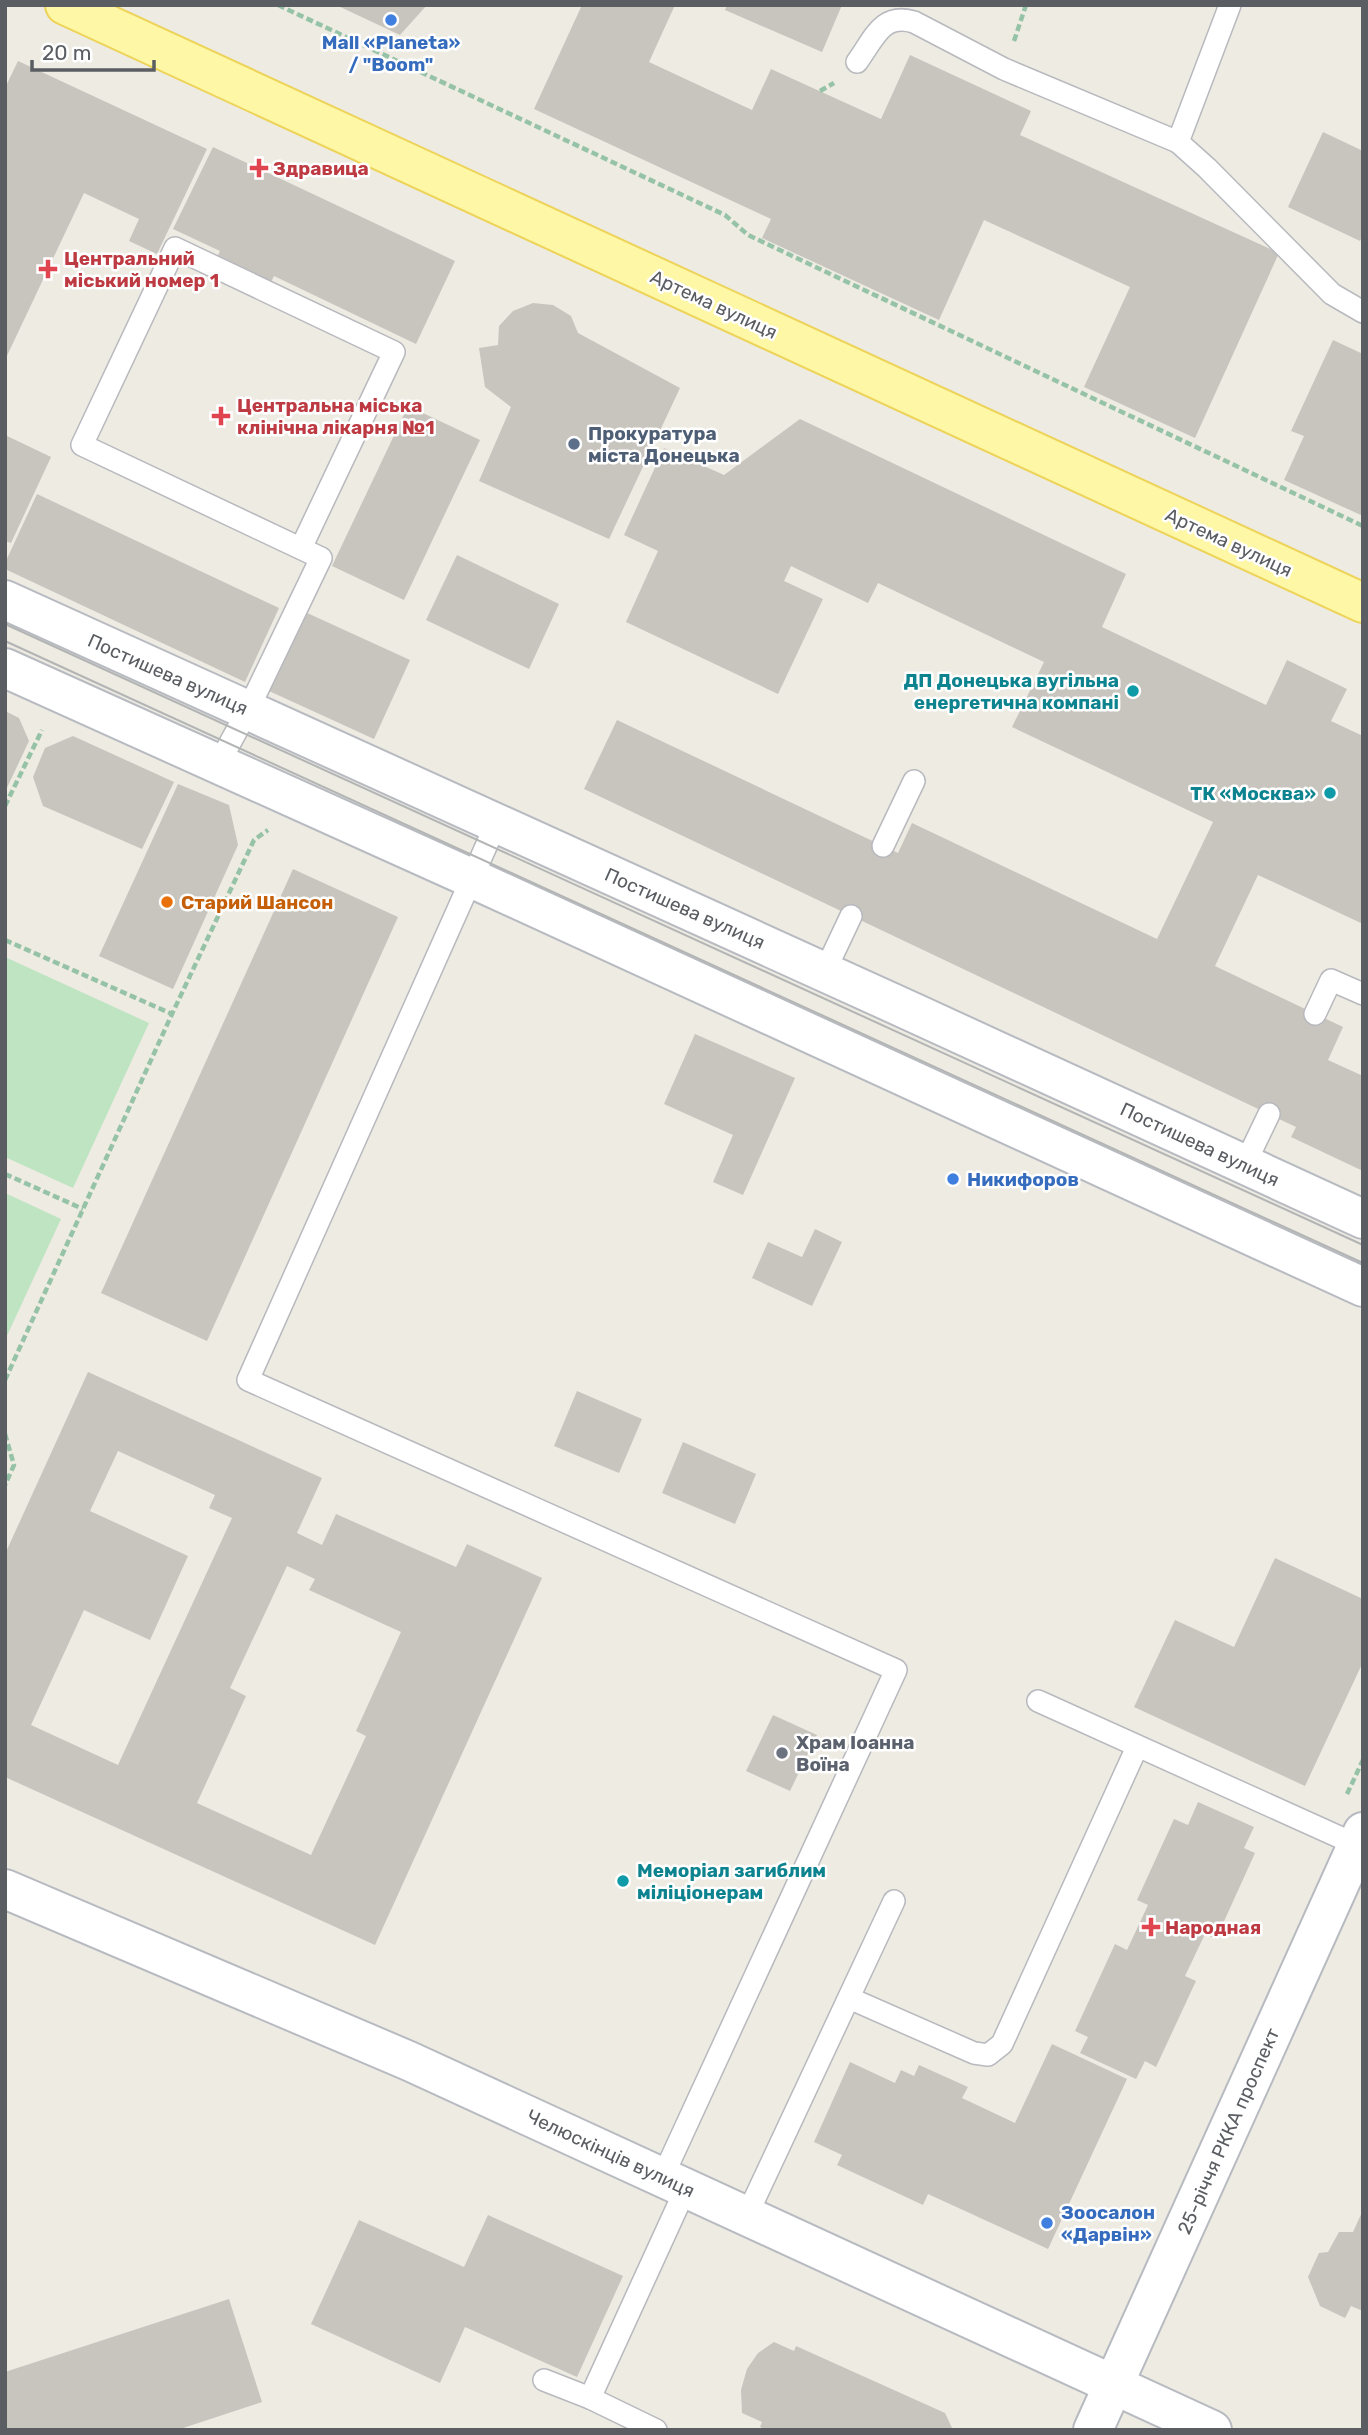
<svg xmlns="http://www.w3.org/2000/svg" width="1368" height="2435" font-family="Rubik,sans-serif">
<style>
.green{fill:#bee4c2}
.building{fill:#c8c5bf;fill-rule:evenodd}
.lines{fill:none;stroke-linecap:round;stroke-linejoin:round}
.lane-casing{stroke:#b7b9be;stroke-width:24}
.secondary-casing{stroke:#b7bac0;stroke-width:42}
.primary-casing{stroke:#eed359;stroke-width:42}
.path{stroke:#96c3a7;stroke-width:4.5;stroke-dasharray:7 3.5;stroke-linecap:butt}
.lane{stroke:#fff;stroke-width:21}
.secondary{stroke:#fff;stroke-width:38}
.primary{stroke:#fdf7a6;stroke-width:38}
.tram{stroke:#b3b4b4;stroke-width:2}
.shop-dot{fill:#3f7fe0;stroke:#fff;stroke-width:2.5}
.health-dot{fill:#e0444e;stroke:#fff;stroke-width:2.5}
.service-dot{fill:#5c6f8a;stroke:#fff;stroke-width:2.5}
.culture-dot{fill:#0f9aa8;stroke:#fff;stroke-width:2.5}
.food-dot{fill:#e8710a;stroke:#fff;stroke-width:2.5}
.worship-dot{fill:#6b7280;stroke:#fff;stroke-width:2.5}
.labels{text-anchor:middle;stroke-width:5;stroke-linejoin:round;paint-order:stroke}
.shop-label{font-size:19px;font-weight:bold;fill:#366cbe;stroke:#fff;text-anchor:start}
.health-label{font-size:19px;font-weight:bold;fill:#be3a42;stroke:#fff;text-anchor:start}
.street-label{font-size:19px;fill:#5a5d62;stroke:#fff}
.service-label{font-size:19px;font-weight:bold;fill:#4e5e75;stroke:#fff;text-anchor:start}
.culture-label{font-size:19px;font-weight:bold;fill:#0d838f;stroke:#fff;text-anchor:end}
.food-label{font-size:19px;font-weight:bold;fill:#c56008;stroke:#fff;text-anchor:start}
.worship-label{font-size:19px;font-weight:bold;fill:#5b616d;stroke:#fff;text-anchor:start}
</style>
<rect width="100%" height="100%" fill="#edebe2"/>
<g class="green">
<polygon points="5,957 149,1023 73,1188 5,1157"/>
<polygon points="5,1193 61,1219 5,1340"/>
</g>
<g class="building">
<polygon points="336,5 427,5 400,35"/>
<polygon points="582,5 675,5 649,62 752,110 771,69 881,119 910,55 1031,111 1020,135 1279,253 1195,438 1084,387 1130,287 984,220 939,320 762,238 771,219 534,109"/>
<polygon points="727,5 842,5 822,52 725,10"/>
<polygon points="18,61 207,149 157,254 129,241 139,219 84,193 5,360 5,88"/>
<polygon points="1323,132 1363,151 1363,235 1360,241 1288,207"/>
<polygon points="213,147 455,261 416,344 274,276 268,289 214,263 220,251 173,229"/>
<polygon points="533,303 553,305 571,316 578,333 680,388 609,539 479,481 511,407 485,387 479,348 498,345 499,326 513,311"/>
<polygon points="1333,340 1363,354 1363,516 1284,480 1304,436 1291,431"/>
<polygon points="408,406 480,440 404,600 332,566"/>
<polygon points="800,419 1126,574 1102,627 1266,705 1287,660 1347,689 1331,721 1363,736 1363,924 1258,875 1215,966 1343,1027 1328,1060 1363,1076 1363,1171 1291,1137 1296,1127 584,789 617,720 898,853 912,823 1157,939 1213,822 1012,727 1044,662 878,583 868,603 791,566 784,581 823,599 778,694 626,622 658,551 624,535 664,448 724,475"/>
<polygon points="5,435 51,457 11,543 5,541"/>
<polygon points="37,494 279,608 245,682 5,569 5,563"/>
<polygon points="457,555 559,604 529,669 426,620"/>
<polygon points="305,612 410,660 374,739 269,691"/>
<polygon points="5,711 19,718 29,741 5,792"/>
<polygon points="73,736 174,782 142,849 43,806 33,777 45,748"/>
<polygon points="178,784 229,805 238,845 173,989 99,956"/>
<polygon points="293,869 398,917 207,1341 101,1293"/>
<polygon points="695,1034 795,1078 743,1195 713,1182 733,1135 664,1104"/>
<polygon points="815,1229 842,1242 812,1306 752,1278 768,1242 802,1257"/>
<path d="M 88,1372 L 322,1478 L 297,1533 L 322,1545 L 336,1514 L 456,1567 L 467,1544 L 542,1578 L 375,1945 L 5,1777 L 5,1554 ZM 118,1451 L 215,1495 L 209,1508 L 232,1518 L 118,1765 L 31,1725 L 84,1610 L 150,1640 L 188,1556 L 90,1511 ZM 287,1566 L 315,1579 L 309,1590 L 401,1632 L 356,1731 L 366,1736 L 311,1855 L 197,1803 L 246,1696 L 230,1688 Z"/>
<polygon points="577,1391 642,1419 619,1473 554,1446"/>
<polygon points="683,1442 756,1474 735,1524 662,1493"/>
<polygon points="1275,1558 1363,1599 1363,1662 1305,1786 1134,1707 1175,1620 1234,1647"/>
<polygon points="773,1715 817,1735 790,1791 746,1771"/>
<polygon points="1198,1802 1254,1827 1244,1848 1255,1853 1216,1939 1205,1934 1185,1976 1196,1981 1156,2067 1145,2061 1136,2079 1080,2053 1088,2037 1075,2031 1115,1944 1127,1950 1148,1905 1137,1900 1174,1819 1188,1825"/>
<polygon points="1052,2044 1127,2079 1048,2249 928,2194 923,2205 837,2165 842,2155 814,2142 850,2062 895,2083 901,2070 914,2076 919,2065 968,2087 962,2098 1015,2123"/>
<polygon points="1363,2210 1363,2311 1351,2306 1345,2318 1320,2306 1308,2277 1319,2253 1328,2252 1339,2232 1353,2232"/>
<polygon points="488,2215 623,2276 577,2377 465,2327 440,2383 311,2324 359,2220 464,2267"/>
<polygon points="229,2299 262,2402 177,2430 5,2430 5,2372"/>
<polygon points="774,2342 794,2351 796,2346 945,2413 953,2430 767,2430 760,2427 762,2422 742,2413 741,2390 747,2369 758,2353"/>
</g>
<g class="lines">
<defs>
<g id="lane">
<polyline points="1230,5 1178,142 1207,168 1332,294 1363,312"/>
<path d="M 857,62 C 874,39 882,12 914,22 L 1004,69 L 1178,142"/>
<polyline points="219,763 248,710 321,558 82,445 175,248 394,352 301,548"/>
<polyline points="496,824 248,1380 896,1670 663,2176"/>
<polyline points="883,846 914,781"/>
<polyline points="825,971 851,916"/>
<polyline points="1315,1014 1331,980 1363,994"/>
<polyline points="1245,1164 1269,1114"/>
<polyline points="1038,1701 1357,1845"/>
<polyline points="849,1998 974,2053 988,2055 1002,2044 1137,1747"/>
<polyline points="747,2215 894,1901"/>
<polyline points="544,2380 590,2398 656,2430"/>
<polyline points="590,2398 686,2188"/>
</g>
<g id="secondary">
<path d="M 5,600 C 457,808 912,1009 1363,1219"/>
<polyline points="5,668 471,878 1363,1287"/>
<polyline points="5,1889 409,2061 1212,2430"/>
<polyline points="1093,2430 1363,1832"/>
</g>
<polyline id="primary" points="65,5 1363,603"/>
</defs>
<use href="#lane" class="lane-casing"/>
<use href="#secondary" class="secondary-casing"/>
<use href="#primary" class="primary-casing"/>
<g class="path">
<polyline points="278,5 725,215 748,235 1363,526"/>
<polyline points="1014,41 1026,5"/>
<polyline points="820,91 834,83"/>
<polyline points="5,806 42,730"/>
<polyline points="5,940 172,1014"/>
<polyline points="5,1174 83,1209"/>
<polyline points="5,1380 172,1014 254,840 268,830"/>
<polyline points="5,1434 14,1465 5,1485"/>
<polyline points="1347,1794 1363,1760"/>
</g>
<use href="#lane" class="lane"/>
<use href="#secondary" class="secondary"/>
<use href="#primary" class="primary"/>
<g class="tram">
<polyline points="5,624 1363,1245"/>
<polyline points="5,641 1363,1263"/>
</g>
</g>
<g class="shop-dot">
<circle cx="391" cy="20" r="7"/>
<circle cx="953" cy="1179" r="7"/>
<circle cx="1047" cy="2223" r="7"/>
</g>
<g class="health-dot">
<path d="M255.5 157.5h7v7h7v7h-7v7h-7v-7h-7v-7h7z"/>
<path d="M44.5 258.5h7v7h7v7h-7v7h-7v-7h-7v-7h7z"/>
<path d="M217.5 405.5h7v7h7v7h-7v7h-7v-7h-7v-7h7z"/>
<path d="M1147.5 1916.5h7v7h7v7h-7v7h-7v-7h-7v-7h7z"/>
</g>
<circle class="service-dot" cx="574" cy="444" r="7"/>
<g class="culture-dot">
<circle cx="1133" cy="691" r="7"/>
<circle cx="1330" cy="793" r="7"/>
<circle cx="623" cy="1881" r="7"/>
</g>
<circle class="food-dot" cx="167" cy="902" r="7"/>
<circle class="worship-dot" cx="782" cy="1753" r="7"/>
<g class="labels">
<g class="shop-label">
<text x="391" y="49" text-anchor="middle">Mall «Planeta»<tspan x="391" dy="22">/ "Boom"</tspan></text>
<text x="967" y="1186">Никифоров</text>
<text x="1061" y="2219">Зоосалон<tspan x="1061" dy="22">«Дарвін»</tspan></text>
</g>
<g class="health-label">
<text x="273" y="175">Здравица</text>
<text x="64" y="265">Центральний<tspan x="64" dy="22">міський номер 1</tspan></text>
<text x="237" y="412">Центральна міська<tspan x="237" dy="22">клінічна лікарня №1</tspan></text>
<text x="1165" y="1934">Народная</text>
</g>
<g class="street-label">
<text transform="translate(714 304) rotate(25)" y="7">Артема вулиця</text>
<text transform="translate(1229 542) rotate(25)" y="7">Артема вулиця</text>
<text transform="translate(168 674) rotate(24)" y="7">Постишева вулиця</text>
<text transform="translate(685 908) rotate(24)" y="7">Постишева вулиця</text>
<text transform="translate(1200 1144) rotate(25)" y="7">Постишева вулиця</text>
<text transform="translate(1228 2131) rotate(-66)" y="7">25-річчя РККА проспект</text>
<text transform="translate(611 2153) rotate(25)" y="7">Челюскінців вулиця</text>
</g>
<g class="service-label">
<text x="588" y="440">Прокуратура<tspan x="588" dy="22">міста Донецька</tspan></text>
</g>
<g class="culture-label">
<text x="1119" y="687">ДП Донецька вугільна<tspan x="1119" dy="22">енергетична компані</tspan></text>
<text x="1316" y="800">ТК «Москва»</text>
<text x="637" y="1877" text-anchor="start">Меморіал загиблим<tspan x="637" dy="22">міліціонерам</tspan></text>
</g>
<g class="food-label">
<text x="181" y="909">Старий Шансон</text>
</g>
<g class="worship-label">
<text x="796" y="1749">Храм Іоанна<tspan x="796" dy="22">Воїна</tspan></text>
</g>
</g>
<rect width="1368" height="2435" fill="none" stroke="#5a5d62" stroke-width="14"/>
<path d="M32 60v10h122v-10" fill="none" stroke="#5a5d62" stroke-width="3.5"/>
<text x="42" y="60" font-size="21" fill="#5a5d62" stroke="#ffffff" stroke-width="5" paint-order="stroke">20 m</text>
</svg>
